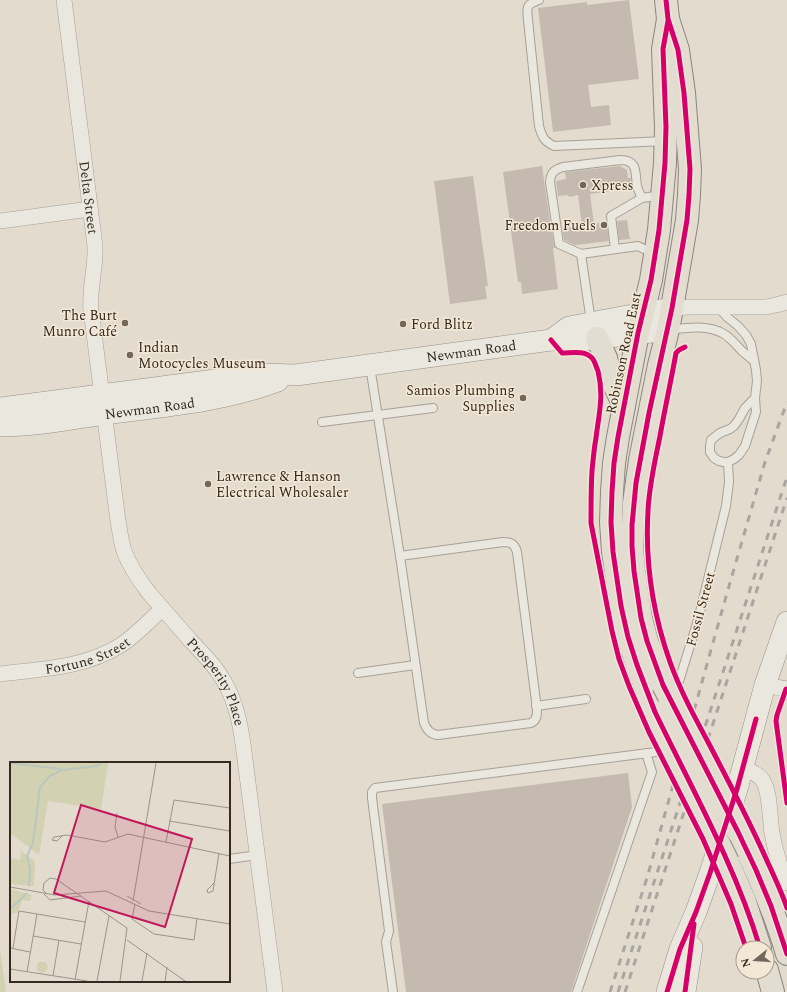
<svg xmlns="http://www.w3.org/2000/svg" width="787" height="992" font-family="Spectral,serif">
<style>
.green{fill:#d2d1b2}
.building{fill:#c5baaf}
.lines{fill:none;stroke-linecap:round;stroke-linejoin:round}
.lane-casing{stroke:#a7a097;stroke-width:10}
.street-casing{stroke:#a7a097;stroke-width:16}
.secondary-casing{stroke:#979086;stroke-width:22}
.primary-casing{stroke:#8d867e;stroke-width:24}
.lane{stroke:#eae7df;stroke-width:8}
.street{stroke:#eae7df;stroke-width:15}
.secondary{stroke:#eae7df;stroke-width:21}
.primary{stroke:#e2dcd1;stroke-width:22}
.rail{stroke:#aaa59f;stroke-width:3;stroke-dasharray:7 7;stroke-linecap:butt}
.primary-bridge-casing{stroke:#8d867e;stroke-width:24;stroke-linecap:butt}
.primary-bridge{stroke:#e2dcd1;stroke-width:22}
.cycleway-casing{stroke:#f3e8d5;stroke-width:8}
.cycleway{stroke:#d6006c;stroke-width:5}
.poi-dot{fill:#72675d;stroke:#f3e8d5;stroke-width:1.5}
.labels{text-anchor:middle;stroke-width:3;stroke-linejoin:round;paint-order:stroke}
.poi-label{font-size:14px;fill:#362920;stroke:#f3e8d5;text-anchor:start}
.street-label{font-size:14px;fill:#362920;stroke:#f3e8d5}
.inset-river{fill:none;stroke:#b9c7bd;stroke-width:2}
.inset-road{fill:none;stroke:#9d9488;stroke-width:1}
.view{fill:#c2185b;fill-opacity:0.15;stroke:#c2185b;stroke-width:2}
.inset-edge{fill:none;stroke:#362920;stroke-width:2}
</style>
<rect width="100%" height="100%" fill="#e2dbce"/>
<polygon class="green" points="0,950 6,992 0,992"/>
<g class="building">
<polygon points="629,0 639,79 588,85 591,107 609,105 611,125 553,132 538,8 587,2 587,5"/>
<polygon points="542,166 551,229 554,245 555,248 553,248 558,289 522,294 521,282 518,282 503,172"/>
<polygon points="620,166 627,170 628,178 631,178 632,188 590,194 594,224 606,222 609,241 575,245 564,240 562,228 582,225 578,195 569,197 568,195 558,196 556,181 566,179 565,172"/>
<polygon points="473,176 488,286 485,286 487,299 450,304 434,181"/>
<polygon points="627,220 630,239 619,240 617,221"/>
<polygon points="628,773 632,807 571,992 406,992 382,804"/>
</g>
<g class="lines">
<defs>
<g id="lane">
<path d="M 539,0 C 525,5 527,7 528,20 L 539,126 C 542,137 544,141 554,146 L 665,141"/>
<path d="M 642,198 C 640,194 638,190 637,186 C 635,172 638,160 620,160 L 563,167 C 554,170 551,172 550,182 L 559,244 L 581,254 L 638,246 L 654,254"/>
<polyline points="615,249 611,216 642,198 662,195"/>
<polyline points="581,254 591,322"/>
<polyline points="718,307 727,317 738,326 746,335 751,344 756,370 757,381 755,398 756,412 745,446 739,455 734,459 728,462 724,462 719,461 714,458 710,452 710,446 711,440 720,433 730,429 734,426 739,419 745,408 755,398"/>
<path d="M 668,330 C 686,328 707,324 724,334 C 731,338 736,345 742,351 C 746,354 750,358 754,361"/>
<path d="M 370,366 L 400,556 L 424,723 C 427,730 430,734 438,735 L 531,723 C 537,720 537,715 537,709 L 517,552 C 515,544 511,542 503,542 L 400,556"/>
<polyline points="322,422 433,408"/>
<polyline points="358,673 415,665"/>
<polyline points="674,697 698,620 726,506 729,482 728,462"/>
<polyline points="536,706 586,699"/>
<polyline points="229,859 258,855"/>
<polyline points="393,992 386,942 389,931 372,798 372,792 375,788 656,752 661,735"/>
<polyline points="577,992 652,772 646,753"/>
</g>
<g id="street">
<path id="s1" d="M 64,0 L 95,246 C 96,268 89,289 91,310 L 118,521 C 120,531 121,542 124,551 C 130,567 139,580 149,593 C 163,609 177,625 191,641 C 202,653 214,664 222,678 C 235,698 240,721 243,744 L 275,992"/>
<polyline points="0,221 90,209"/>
<polyline points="672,308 690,307 766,307 776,305 787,302"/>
<path id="s2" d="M 0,674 C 41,669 85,668 121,645 C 136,635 149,621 162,609"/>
<polyline points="765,685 787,689"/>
<path d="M 743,768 C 750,771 759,774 763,781 C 770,791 770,820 772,833 C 775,850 780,867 787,883"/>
</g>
<g id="secondary">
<polyline points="551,340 569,327 643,313 672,308"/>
<path id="s3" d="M 0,408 L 261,374 L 296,375 L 551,340 L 583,340 L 668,330"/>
<path id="s4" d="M 0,426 C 37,426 75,418 112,413 C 168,406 225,401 278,381"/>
<polyline points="667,992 680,949 696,912 710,873 737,789 765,685 787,622"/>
<polyline points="685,992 692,947"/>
</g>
<g id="primary">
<polyline points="597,338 606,358 611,378 624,406"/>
<polyline points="663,685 647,641 641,618 634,571 632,546 634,503 640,460 659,365 668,330 672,308 687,220 689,195 690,169 684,93 678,50 668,19 666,0"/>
<polyline points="655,712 637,665 628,637 621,606 613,552 611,522 612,492 614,463 618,437 638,333 651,280 659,230 665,163 666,127 663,49 668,19"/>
<path d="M 738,832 C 757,871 775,912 787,954"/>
<polyline points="728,862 744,899 760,948"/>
<polyline points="767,970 773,992"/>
</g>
</defs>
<use href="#lane" class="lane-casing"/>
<use href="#street" class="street-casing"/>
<use href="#secondary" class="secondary-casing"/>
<use href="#primary" class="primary-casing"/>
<use href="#lane" class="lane"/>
<use href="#street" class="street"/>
<use href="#secondary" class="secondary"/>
<use href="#primary" class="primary"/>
<g class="rail">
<polyline points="610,992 647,878 725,600 765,462 787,402"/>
<polyline points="618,992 787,477"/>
<polyline points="625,992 787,498"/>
</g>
<defs>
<g id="primary-bridge">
<polyline points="663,685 738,832"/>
<polyline points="655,712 728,862"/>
</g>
</defs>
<use href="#primary-bridge" class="primary-bridge-casing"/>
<use href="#primary-bridge" class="primary-bridge"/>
<defs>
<g id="cycleway">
<polyline points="666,0 668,19 678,50 684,93 690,169 689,195 687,220 672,308 649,413 636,483 632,525 632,546 634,571 641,618 647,641 663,685 738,832 756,870 771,906 787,954"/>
<path d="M 668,21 L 663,49 L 666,127 L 665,163 L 659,230 L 651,280 L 638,333 L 618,437 L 614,463 L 612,492 L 611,522 L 613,552 L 621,606 L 628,637 L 637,665 L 655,712 C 692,789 735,865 760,948"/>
<path d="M 551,340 L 562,353 C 572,353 584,350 592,358 C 595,361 596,367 598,371 C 604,396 599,413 596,438 C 594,449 593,460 592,471 C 591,488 591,506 591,523 L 612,631 L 619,659 L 629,686 L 649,732 L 703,839 L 731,904 L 746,948"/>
<path d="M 685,347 L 679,350 L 676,353 C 671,381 665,408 660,436 C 655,461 649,486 648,511 C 645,562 653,614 670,662 C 680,690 694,716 708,742 C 729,782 750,822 768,863 C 775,878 782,893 787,908"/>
<polyline points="786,689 777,715 776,721 787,803"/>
<polyline points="667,992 680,949 696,912 710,873 737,789 756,719"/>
<polyline points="685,992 694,924"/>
</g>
</defs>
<use href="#cycleway" class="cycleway-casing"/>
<use href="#cycleway" class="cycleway"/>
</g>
<g class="poi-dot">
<circle cx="583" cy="185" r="4"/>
<circle cx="604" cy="225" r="4"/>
<circle cx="125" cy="323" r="4"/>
<circle cx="403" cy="324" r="4"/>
<circle cx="130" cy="355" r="4"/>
<circle cx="523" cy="398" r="4"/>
<circle cx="208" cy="484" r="4"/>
</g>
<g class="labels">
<g class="poi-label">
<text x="591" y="190">Xpress</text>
<text x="596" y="230" text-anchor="end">Freedom Fuels</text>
<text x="117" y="320" text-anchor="end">The Burt<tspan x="117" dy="16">Munro Café</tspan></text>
<text x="411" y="329">Ford Blitz</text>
<text x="138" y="352">Indian<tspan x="138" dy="16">Motocycles Museum</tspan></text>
<text x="515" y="395" text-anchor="end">Samios Plumbing<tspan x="515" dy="16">Supplies</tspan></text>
<text x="216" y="481">Lawrence &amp; Hanson<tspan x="216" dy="16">Electrical Wholesaler</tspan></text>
</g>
<g class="street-label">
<text dy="5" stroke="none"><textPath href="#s1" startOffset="199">Delta Street</textPath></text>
<text dy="5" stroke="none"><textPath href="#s3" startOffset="475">Newman Road</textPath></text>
<text transform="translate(623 353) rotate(-78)" y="5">Robinson Road East</text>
<text dy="5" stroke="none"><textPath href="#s4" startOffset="151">Newman Road</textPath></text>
<text transform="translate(700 609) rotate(-75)" y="5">Fossil Street</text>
<text dy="5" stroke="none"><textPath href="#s2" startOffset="90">Fortune Street</textPath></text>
<text dy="5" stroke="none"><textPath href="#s1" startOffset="717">Prosperity Place</textPath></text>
</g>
</g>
<g transform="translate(10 762)">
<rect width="220" height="220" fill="#e2dbce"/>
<path d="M 0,1 L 98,1 L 91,47 L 38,39 L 29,93 L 0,71 ZM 11,89 L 25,99 L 24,124 L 0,122 L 0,96 L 10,98 ZM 0,127 L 22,133 L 20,139 L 12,138 L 8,151 L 0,152 ZM26.5 205a5.5 5.5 0 1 1 11 0a5.5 5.5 0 1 1-11 0Z" fill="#d2d1b2"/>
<path class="inset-river" d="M 0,1 L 51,7M 19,124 L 20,107 L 17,94 L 23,81 L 30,25 L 40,14 L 52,8 L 87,4 L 91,1M 0,147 L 17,131"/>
<path class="inset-road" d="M 107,51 L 105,65 L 108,75M 159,59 L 220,69M 42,78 L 44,75 L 57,73 L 95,80 L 118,72 L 220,94M 42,78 L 47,79 L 52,74M 156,80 L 164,38 L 220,46M 204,121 L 197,128 L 198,131 L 203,129 L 209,91M 0,125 L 45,133 L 96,129 L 139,149 L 220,162M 34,132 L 40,138 L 71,134M 37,132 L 33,128 L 34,121 L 40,116 L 46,117 L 117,166 L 110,219M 117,134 L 131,142M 123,139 L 146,1M 125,142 L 122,157 L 144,172 L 184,178 L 187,156M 23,174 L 71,182M 117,178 L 175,219M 0,186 L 20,190M 3,186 L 9,149 L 75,160M 0,207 L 77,219M 17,210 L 27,152M 43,214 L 49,178M 65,218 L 79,139M 87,219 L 99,154M 132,219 L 137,191M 155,219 L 157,205"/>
<path class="view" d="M 71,43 L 182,77 L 155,165 L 44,131 Z"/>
<rect width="220" height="220" class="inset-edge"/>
</g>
<g transform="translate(755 960) rotate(253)"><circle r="19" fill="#f3e8d5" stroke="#a79c8d"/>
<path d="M0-3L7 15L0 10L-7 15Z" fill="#72675d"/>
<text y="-6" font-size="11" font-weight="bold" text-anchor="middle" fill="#362920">N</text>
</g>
</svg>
